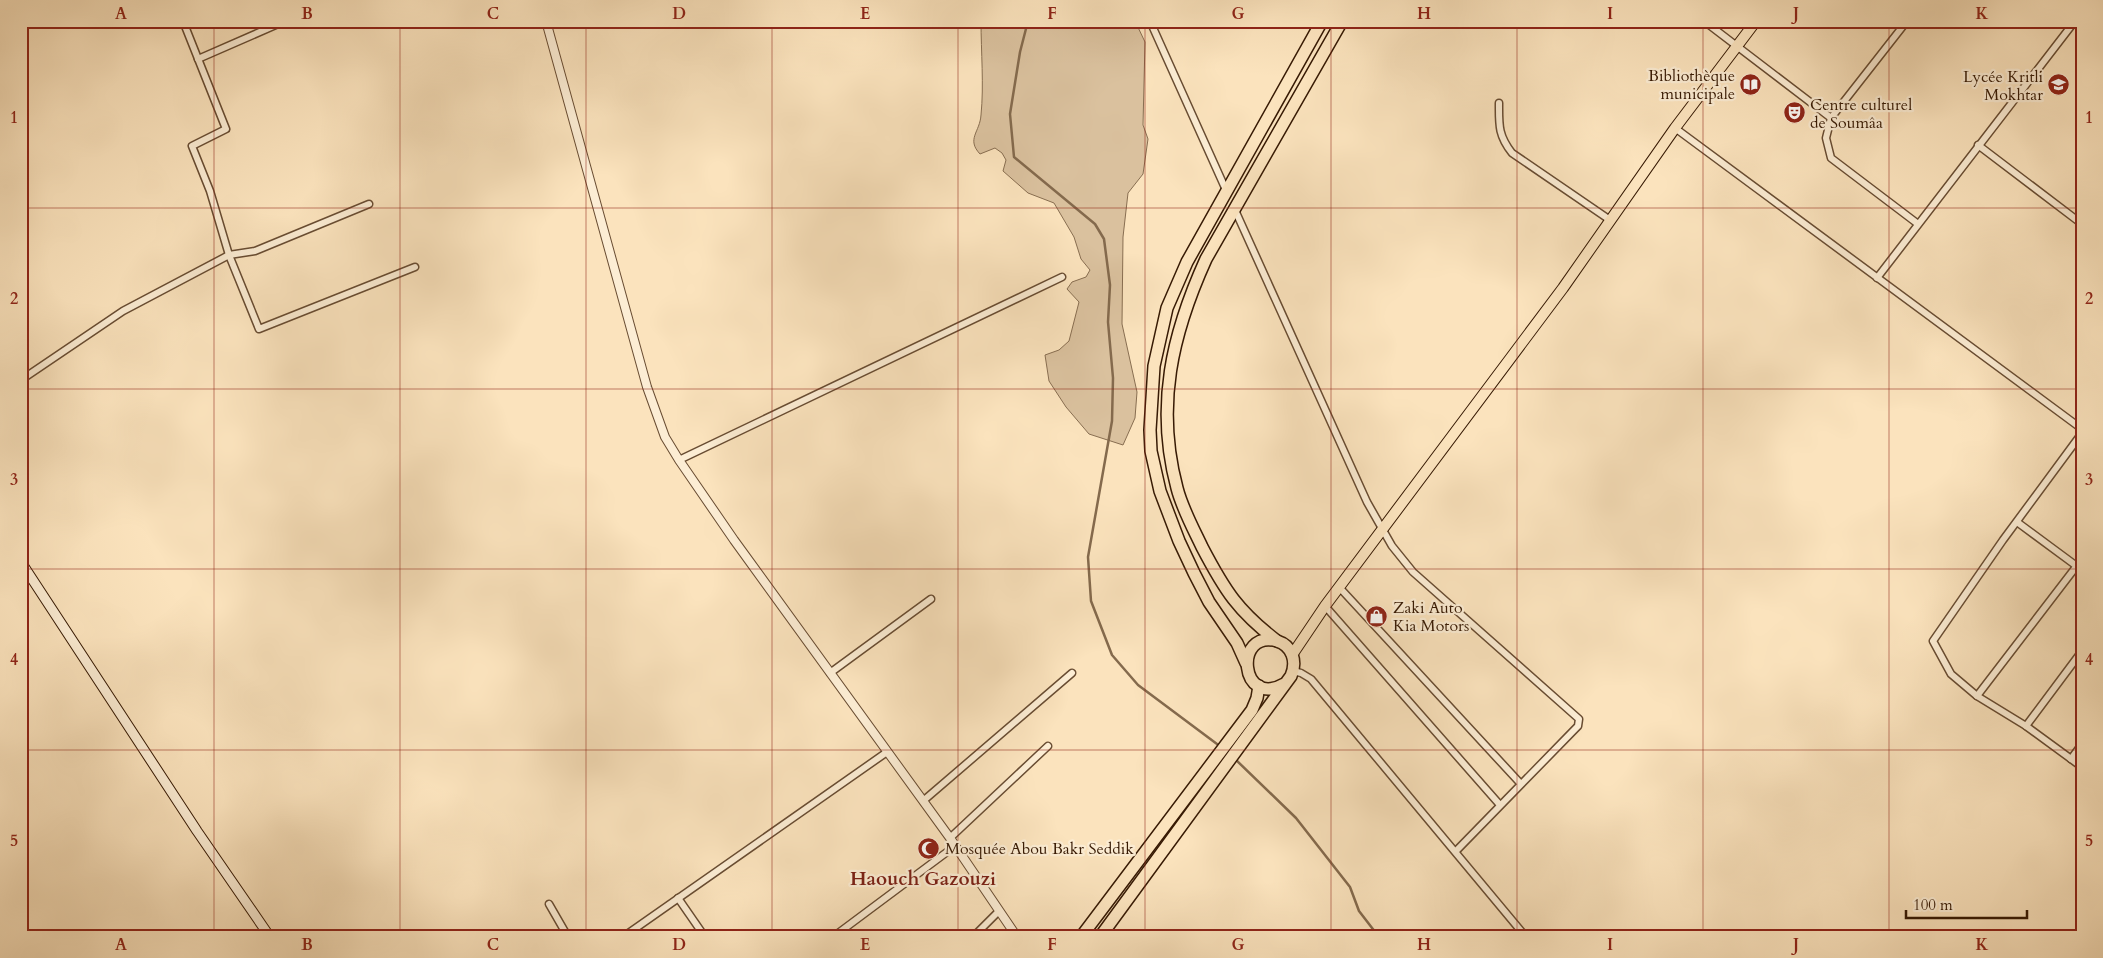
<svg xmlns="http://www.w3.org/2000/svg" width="2103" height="958" font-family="Cardo,serif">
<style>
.green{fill:#dac19e;stroke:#886e51}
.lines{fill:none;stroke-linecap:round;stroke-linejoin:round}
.stream{stroke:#846a4d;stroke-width:2.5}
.minor-casing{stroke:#684c32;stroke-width:9}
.tertiary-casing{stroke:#684c32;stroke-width:10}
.secondary-casing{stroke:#371a04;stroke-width:11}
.primary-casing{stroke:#371a04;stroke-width:12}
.trunk-casing{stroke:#371a04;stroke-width:14}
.minor{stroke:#fcedd4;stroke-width:6}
.tertiary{stroke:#fcedd4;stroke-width:8}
.secondary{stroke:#fcedd4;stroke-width:9}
.primary{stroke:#fbe3bd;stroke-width:10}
.trunk{stroke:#fbe3bd;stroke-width:11}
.grid{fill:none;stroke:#8f2418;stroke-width:1;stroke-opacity:0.55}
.labels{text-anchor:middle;stroke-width:4.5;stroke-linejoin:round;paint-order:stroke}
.poi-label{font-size:16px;fill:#371a04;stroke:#fcedd4;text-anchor:start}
.quarter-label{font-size:19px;font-weight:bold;fill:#7a1f14;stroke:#fcedd4}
.neatline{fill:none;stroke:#8f2418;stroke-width:2}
.grid-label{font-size:16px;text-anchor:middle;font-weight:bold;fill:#8f2418}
</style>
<rect width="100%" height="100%" fill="#fbe3bd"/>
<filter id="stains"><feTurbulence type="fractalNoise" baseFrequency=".004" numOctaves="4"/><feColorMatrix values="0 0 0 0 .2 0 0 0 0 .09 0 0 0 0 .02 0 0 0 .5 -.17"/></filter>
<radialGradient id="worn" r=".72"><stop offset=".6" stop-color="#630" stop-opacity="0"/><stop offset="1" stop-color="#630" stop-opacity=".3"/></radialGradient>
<path class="green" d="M 981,21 L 1135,21 L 1145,42 L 1143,125 L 1148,139 L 1143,174 L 1128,193 L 1123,237 L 1122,324 L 1137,392 L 1135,418 L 1123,445 L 1089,434 L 1066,407 L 1049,381 L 1045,355 L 1059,350 L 1069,341 L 1079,302 L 1067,289 L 1072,282 L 1086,277 L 1090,270 L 1081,259 L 1074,237 L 1054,203 L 1028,193 L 1003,171 L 1006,160 L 1002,153 L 995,148 L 980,154 C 966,139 980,132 981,115 C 984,85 981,52 981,21 Z"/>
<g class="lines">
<g class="stream">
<polyline points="1028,21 1020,52 1010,114 1014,157 1095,224 1104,239 1110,285 1108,322 1113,378 1112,421 1088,557 1091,601 1112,655 1138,685 1221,747"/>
<polyline points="1235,759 1296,818 1350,887 1359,911 1379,937"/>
</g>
<defs>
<g id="minor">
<polyline points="183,21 226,129 192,146 210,191 229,255 259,329 415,267"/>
<polyline points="1150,21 1226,190"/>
<polyline points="1704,21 1831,118 1907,21"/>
<polyline points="198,59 285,21"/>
<path d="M 1499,103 C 1499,125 1498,135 1512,153 L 1610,220"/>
<polyline points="1831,118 1826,138 1831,158 1918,224"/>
<polyline points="1675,128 2082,429"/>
<polyline points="1978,145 2082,224"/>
<polyline points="1235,210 1367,502 1392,546 1413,572 1579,719 1578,726 1456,851"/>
<polyline points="1877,278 2075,21"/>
<polyline points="21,380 123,311 229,255 255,251 369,204"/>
<polyline points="2082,433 2003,540 1933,641 1951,674 1977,696 2026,726 2082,767"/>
<polyline points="679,460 1062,277"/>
<polyline points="2017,522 2082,570"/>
<polyline points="1339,587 1520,783"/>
<polyline points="1325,606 1500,805"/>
<polyline points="1293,671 1301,673 1311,679 1526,937"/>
<polyline points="830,673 931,599"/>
<polyline points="1977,696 2082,559"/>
<polyline points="2026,726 2082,651"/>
<polyline points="2071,759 2082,744"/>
<polyline points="923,801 1072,673"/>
<polyline points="950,838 1048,746"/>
<polyline points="678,898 705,937"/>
<polyline points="549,904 568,937"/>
<polyline points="623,937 887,752"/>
<polyline points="833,937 955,846"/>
<polyline points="973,937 999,911"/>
</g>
<polyline id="tertiary" points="546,21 647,387 665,437 679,460 734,540 950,838 1017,937"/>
<polyline id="secondary" points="21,562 197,831 270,937"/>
<polyline id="primary" points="1292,655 1325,606 1563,288 1675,128 1756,21"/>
<g id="trunk">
<path d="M 1277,641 C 1238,611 1225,591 1202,547 C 1193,528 1182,508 1177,488 C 1155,406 1172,334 1206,259 L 1342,21"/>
<polyline points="1246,663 1237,643 1209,602 1194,573 1179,541 1160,491 1151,451 1150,430 1154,366 1167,308 1187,262 1322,21"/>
<polyline points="1081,937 1252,710 1257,698 1259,686"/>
<path d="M 1100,937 L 1291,676 C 1297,662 1293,646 1277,641 C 1233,629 1240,709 1284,684"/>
</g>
</defs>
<use href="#minor" class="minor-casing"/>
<use href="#tertiary" class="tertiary-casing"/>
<use href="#secondary" class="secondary-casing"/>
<use href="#primary" class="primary-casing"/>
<use href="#trunk" class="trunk-casing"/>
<use href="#minor" class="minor"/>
<use href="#tertiary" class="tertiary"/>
<use href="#secondary" class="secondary"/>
<use href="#primary" class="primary"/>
<use href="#trunk" class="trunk"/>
</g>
<path class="grid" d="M 214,21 L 214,937M 400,21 L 400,937M 586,21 L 586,937M 772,21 L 772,937M 958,21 L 958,937M 1145,21 L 1145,937M 1331,21 L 1331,937M 1517,21 L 1517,937M 1703,21 L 1703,937M 1889,21 L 1889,937M 21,208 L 2082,208M 21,389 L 2082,389M 21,569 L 2082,569M 21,750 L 2082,750"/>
<defs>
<symbol id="library-disc" viewBox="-11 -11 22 22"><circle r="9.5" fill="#8f2418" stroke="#fcedd4"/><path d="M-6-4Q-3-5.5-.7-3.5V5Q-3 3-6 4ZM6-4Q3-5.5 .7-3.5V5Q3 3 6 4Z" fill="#fff"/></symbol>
<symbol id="school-disc" viewBox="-11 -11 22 22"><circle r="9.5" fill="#8f2418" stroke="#fcedd4"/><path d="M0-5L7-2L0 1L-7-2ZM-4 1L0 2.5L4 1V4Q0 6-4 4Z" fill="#fff"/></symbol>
<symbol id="theatre-disc" viewBox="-11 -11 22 22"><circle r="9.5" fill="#8f2418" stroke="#fcedd4"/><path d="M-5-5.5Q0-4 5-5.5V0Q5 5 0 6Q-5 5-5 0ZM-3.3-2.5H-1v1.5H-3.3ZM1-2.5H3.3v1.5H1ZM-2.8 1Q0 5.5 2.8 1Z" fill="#fff"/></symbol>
<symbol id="shop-disc" viewBox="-11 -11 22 22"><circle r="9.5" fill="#8f2418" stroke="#fcedd4"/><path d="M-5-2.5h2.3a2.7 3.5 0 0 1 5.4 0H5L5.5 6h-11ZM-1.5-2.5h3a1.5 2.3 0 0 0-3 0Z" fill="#fff"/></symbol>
<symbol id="mosque-disc" viewBox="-11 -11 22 22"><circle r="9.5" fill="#8f2418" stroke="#fcedd4"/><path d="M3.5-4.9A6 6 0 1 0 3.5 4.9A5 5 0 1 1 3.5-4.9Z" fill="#fff"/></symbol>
</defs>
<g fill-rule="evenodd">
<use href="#library-disc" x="1738" y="72" width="25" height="25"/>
<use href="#school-disc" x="2046" y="72" width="25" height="25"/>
<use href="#theatre-disc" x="1782" y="100" width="25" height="25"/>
<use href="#shop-disc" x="1364" y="604" width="25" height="25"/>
<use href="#mosque-disc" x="916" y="836" width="25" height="25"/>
</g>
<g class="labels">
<g class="poi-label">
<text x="1735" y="81" text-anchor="end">Bibliothèque<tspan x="1735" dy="18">municipale</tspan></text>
<text x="2043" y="82" text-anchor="end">Lycée Kritli<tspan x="2043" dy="18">Mokhtar</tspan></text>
<text x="1810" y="110">Centre culturel<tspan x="1810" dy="18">de Soumâa</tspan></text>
<text x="1393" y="613">Zaki Auto<tspan x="1393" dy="18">Kia Motors</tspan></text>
<text x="945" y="854">Mosquée Abou Bakr Seddik</text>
</g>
<g class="quarter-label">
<text x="923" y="885">Haouch Gazouzi</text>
</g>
</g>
<rect width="2103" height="958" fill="none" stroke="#fbe3bd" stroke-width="55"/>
<path d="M1906 910v8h121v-8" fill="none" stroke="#371a04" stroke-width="2.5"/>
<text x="1913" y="910" font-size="15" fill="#371a04" stroke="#fcedd4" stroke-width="4" paint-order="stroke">100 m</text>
<rect x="28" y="28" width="2048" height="902" class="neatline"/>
<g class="grid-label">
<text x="121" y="19">A</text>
<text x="307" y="19">B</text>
<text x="493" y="19">C</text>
<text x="679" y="19">D</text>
<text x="865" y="19">E</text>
<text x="1052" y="19">F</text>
<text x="1238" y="19">G</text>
<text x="1424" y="19">H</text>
<text x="1610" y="19">I</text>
<text x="1796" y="19">J</text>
<text x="1982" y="19">K</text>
<text x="14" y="123">1</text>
<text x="2089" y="123">1</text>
<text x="14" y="304">2</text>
<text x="2089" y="304">2</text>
<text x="14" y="485">3</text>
<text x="2089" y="485">3</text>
<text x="14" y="665">4</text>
<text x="2089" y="665">4</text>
<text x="14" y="846">5</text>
<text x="2089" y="846">5</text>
<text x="121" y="950">A</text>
<text x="307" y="950">B</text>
<text x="493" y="950">C</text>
<text x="679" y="950">D</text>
<text x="865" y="950">E</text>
<text x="1052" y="950">F</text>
<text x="1238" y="950">G</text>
<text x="1424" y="950">H</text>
<text x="1610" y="950">I</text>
<text x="1796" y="950">J</text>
<text x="1982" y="950">K</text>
</g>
<rect width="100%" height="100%" filter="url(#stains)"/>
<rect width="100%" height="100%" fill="url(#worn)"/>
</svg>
